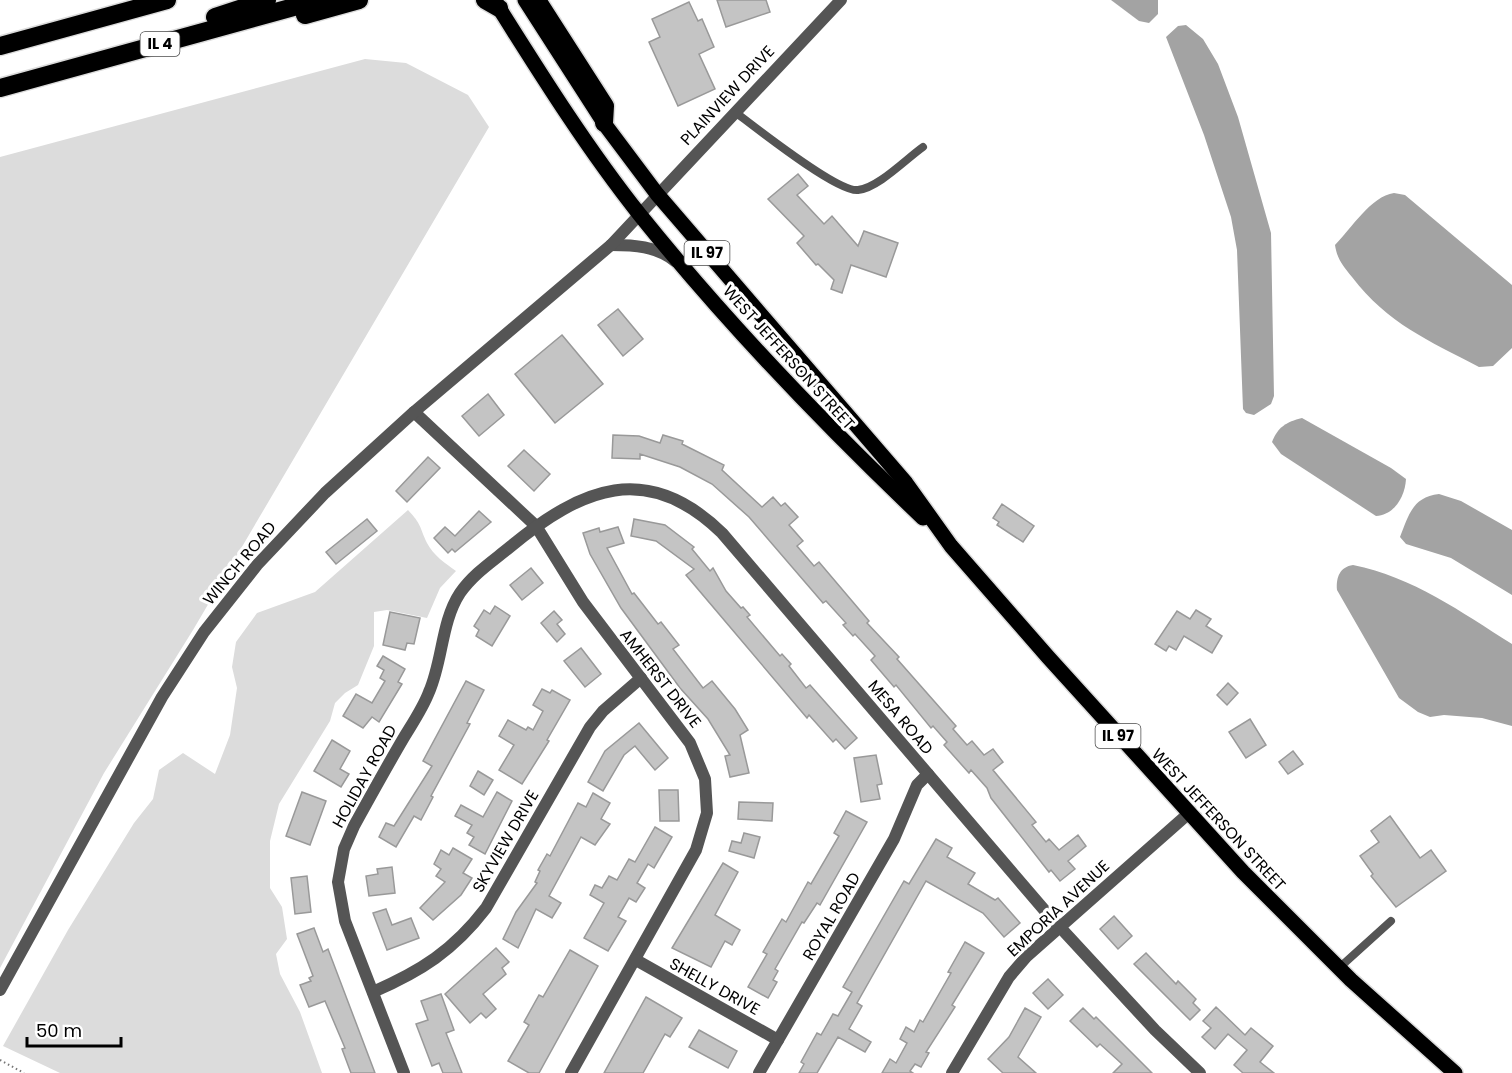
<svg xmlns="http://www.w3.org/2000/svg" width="1512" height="1073" font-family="Poppins,sans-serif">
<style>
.green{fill:#dcdcdc}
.water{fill:#a3a3a3}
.building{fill:#c4c4c4;stroke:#999;stroke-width:1.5}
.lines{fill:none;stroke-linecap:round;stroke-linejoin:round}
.primary-casing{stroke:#dbdbdb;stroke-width:18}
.highway-casing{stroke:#dbdbdb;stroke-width:21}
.path{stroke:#777;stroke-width:2;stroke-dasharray:1.5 3;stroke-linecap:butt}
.lane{stroke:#555;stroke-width:8}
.street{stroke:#555;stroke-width:12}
.primary{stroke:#000;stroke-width:15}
.highway{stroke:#000;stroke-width:18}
.labels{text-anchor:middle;stroke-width:6;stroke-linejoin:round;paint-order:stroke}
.shield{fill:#fff;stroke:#4c4c4c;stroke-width:1.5}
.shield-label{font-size:15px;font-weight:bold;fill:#000}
.street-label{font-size:16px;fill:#000;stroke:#fff}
</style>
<rect width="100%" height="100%" fill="#fff"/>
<g class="green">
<polygon points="365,59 406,63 468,95 489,127 193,630 104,773 0,968 0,157"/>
<path d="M 408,510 C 422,525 419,526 427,543 C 433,555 446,564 456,571 L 440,588 L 427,618 L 387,610 L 374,612 L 374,646 L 358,685 L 345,693 L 335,703 L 330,721 L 279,804 L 270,841 L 270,888 L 282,907 L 287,939 L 276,954 L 280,974 L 300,1012 L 322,1073 L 60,1073 L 3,1046 L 68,930 L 134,823 L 153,799 L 159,770 L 183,753 L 215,774 L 230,735 L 237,688 L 232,667 L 236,642 L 257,613 L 315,592 Z"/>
</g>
<g class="water">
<polygon points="1111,0 1158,0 1158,14 1149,23 1139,21"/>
<polygon points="1186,25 1203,39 1218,64 1238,117 1271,233 1274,396 1271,404 1254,415 1246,413 1243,409 1237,250 1231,217 1204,135 1166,37 1178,26"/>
<path d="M 1394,193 L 1405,195 L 1512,285 L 1512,348 L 1493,366 L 1479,367 C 1428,340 1388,324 1352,277 C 1343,266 1337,259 1335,245 C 1351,229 1371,196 1394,193 Z"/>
<path d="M 1302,418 L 1391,468 L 1406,479 C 1405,497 1394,515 1376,516 L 1281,454 L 1272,442 C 1278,427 1286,422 1302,418 Z"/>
<path d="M 1439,494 L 1461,501 L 1512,530 L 1512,595 L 1451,558 L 1406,544 L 1400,537 C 1409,514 1413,497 1439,494 Z"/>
<path d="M 1353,565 C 1413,577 1461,612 1512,644 L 1512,726 L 1482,718 L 1444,715 L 1430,717 L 1418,712 L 1399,698 L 1337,590 C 1336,577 1340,567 1353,565 Z"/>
</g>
<g class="building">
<polygon points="717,0 766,0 770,12 726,27"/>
<polygon points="689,2 698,21 702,19 714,47 699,54 715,89 678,106 649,42 660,37 652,19"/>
<polygon points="798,174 808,186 797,195 824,224 832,216 858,246 864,231 898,243 886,277 851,265 842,293 831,289 834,280 818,264 816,265 797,243 804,236 768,199"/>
<polygon points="618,309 643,339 623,356 598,325"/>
<polygon points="562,335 603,384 555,423 515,374"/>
<polygon points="488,394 504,415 479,436 462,416"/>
<polygon points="613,435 639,436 660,443 663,435 683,441 682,444 724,465 722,470 762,507 773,497 781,506 785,503 798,517 789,525 803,541 797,546 814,566 819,562 869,621 867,623 899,657 897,659 956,726 953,729 967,745 972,741 984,755 993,749 1003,762 993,770 1036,822 1032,825 1046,842 1049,839 1059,850 1078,835 1086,846 1068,861 1075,869 1060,881 1051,870 1049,872 991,798 987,788 971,770 969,773 944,745 947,742 933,726 931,728 896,685 894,687 871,660 875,656 855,634 853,636 843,625 846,623 826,601 823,603 749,517 712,484 680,467 640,454 640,459 612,458"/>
<polygon points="524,450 550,474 534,491 508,466"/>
<polygon points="428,457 440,468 407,502 396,491"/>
<polygon points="1002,504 1034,526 1023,542 997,525 999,522 993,518"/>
<polygon points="479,511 491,522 455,552 452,549 448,553 434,538 445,527 455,536"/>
<polygon points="367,519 377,531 336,564 326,552"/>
<polygon points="634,519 665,525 694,547 692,549 710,571 713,568 726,591 741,608 743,607 750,615 747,617 780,656 782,654 791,664 789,666 806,688 810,685 857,738 845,749 836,739 833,742 809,715 807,718 686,575 694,569 656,541 631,536"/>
<polygon points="618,527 624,543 607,548 632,594 634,593 658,624 661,622 679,645 673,649 703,688 712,681 735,709 748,730 740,735 749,773 730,777 725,756 730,755 708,719 680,688 621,608 590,554 583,533 599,528 600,532"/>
<polygon points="531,568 543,583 522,600 510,585"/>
<polygon points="495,606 510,616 492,646 476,636 479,630 474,626 484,610 490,614"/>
<polygon points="1196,610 1211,619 1206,626 1222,636 1212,653 1184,636 1176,650 1169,646 1166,651 1155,644 1177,611 1190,619"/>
<polygon points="554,611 562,620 557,624 565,634 557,642 541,623"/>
<polygon points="390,612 420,618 414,644 407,643 405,650 383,645"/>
<polygon points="581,648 601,674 585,687 564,661"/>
<polygon points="383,656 405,669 398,682 402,684 379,722 372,717 363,728 343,716 356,694 372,703 385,681 380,678 384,670 377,666"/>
<polygon points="466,681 484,690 467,723 470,724 431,796 433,797 421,820 414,816 396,847 379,837 386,823 394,826 432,766 423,761"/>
<polygon points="1228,683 1238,693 1227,705 1217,695"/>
<polygon points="542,689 550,693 552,690 570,700 547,740 549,741 522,784 499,770 514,745 499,736 508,720 526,730 528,727 533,730 543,711 533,705"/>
<polygon points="1250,719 1266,745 1246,758 1229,732"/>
<polygon points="639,723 668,758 655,770 635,746 624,755 603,791 588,782 605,751"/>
<polygon points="332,740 350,751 340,769 349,774 341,787 314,771"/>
<polygon points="1293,751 1303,764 1288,774 1279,762"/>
<polygon points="876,755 882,784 877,785 880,799 861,802 854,758"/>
<polygon points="478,771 493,780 484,795 470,786"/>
<polygon points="659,790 678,790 679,821 660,821"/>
<polygon points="302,792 326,801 310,845 286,836"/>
<polygon points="497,792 512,801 485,854 469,845 474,837 467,833 472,825 455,816 461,805 483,817"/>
<polygon points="593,793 610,803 601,819 610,824 595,845 581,837 549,896 561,903 552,918 536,909 518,948 503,939 516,912 537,883 535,882 540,871 538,870 547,854 550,856 578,803 586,807"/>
<polygon points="739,802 773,803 772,821 738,819"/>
<polygon points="846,811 867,822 820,905 817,903 804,923 802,922 775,969 778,971 773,980 777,982 768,998 748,987 767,954 763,952 782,919 786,922 808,882 811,884 839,836 834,833"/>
<polygon points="1390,816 1420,858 1431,850 1446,871 1396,907 1371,876 1373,874 1360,856 1379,842 1371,831"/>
<polygon points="655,827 672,837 654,868 648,864 637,883 645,888 636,902 629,898 618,917 626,921 608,951 584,938 604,903 590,895 595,885 602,888 609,876 617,880 629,859 635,862"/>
<polygon points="744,833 760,837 754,858 729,851 732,841 741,843"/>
<polygon points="936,839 952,848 947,857 975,873 968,884 995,900 998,898 1020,923 1004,937 983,913 926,881 857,1003 862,1006 849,1029 871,1042 865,1052 838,1037 817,1073 799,1073 804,1064 801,1062 817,1033 821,1035 833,1014 838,1016 852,992 843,987 904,881 909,884"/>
<polygon points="453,848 472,859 463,873 472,878 461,895 433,920 420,908 445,882 436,876 441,869 434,864 441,850 449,855"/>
<polygon points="723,863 738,872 715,915 740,930 732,945 725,941 711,967 672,948"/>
<polygon points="392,867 395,893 369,896 366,876 378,874 377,869"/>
<polygon points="307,876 311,912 295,914 291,878"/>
<polygon points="386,909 392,925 411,918 419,938 387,950 373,913"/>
<polygon points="1114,916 1132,936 1118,949 1100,929"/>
<polygon points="314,928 323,952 328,949 375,1073 351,1073 342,1049 345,1048 325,1001 309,1007 300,985 311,981 309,978 313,976 297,934"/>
<polygon points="965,942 984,953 952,1005 955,1007 926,1052 929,1053 921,1067 915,1064 910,1071 913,1073 882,1073 890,1059 896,1063 907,1043 900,1039 906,1027 914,1032 920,1020 923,1022 951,973 948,972"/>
<polygon points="496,948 509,962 502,968 506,974 483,994 496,1009 486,1018 481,1013 470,1023 445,994"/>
<polygon points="570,950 598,966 539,1073 529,1073 508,1061 529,1025 524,1022 539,995 543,997"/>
<polygon points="1146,953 1176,984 1178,981 1196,999 1193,1003 1200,1010 1190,1020 1134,964"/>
<polygon points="1048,979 1063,995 1048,1009 1033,993"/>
<polygon points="441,994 454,1030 446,1033 462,1073 443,1073 439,1063 432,1066 416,1024 428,1020 421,1001"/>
<polygon points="646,997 682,1018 670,1037 665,1034 643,1073 604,1073"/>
<polygon points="1216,1007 1245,1035 1251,1028 1273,1046 1260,1062 1274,1073 1243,1073 1234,1065 1247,1050 1228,1034 1215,1049 1202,1037 1211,1028 1203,1021"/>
<polygon points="1025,1008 1041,1017 1018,1057 1036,1073 1003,1073 988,1059 1009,1037"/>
<polygon points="1083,1008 1094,1019 1096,1017 1152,1073 1113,1073 1122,1064 1100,1044 1097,1047 1070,1021"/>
<polygon points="699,1030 737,1051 728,1068 689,1047"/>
</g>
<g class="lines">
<defs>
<g id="primary">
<path d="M 494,0 C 540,73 586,147 640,215 C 727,323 823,423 923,518"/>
<polyline points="525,0 606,126 657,194 906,483 951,546 1048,657 1243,872 1351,980 1455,1073"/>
</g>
<g id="highway">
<polyline points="485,0 499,8"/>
<polyline points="537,0 605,106 604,123"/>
<polyline points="305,15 359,0"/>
<polyline points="215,17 267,0"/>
<polyline points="0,46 167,0"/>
<polyline points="0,88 319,0"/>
</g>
</defs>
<use href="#primary" class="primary-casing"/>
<use href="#highway" class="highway-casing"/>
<polyline class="path" points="0,1060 24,1073"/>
<g class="lane">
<path d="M 735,112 C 755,127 838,193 858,190 C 878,188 906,159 923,147"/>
<polyline points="1339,968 1391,921"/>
</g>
<g class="street">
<path d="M 611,245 C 634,245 656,246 675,261"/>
<polyline points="414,412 536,526 583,602 690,743 705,779 707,813 696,850 571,1073"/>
<polyline points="636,960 778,1040"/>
<polyline points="0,990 162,697 204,632 257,565 325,493 414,412 611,245 841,0"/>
<path d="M 373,992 C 421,971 453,951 486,908 L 590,727 L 603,711 L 641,678"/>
<path d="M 404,1073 L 345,921 L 338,882 L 344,849 L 354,826 C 370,797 386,768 403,739 C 412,724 423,708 429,692 C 443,660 441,622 460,593 C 473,574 493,561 510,547 C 581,488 647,460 722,533 L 1046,912 L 1155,1030 L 1200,1073"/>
<polyline points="759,1073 894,839 917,785 928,774"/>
<polyline points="952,1073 1009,977 1026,957 1188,814"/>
</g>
<use href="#primary" class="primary"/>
<use href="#highway" class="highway"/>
</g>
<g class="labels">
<g class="shield">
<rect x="140.5" y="32" width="39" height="24" rx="4.5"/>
<rect x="684.5" y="241" width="45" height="24" rx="4.5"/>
<rect x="1095.5" y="724" width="45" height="24" rx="4.5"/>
</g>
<g class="shield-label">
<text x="160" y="49">IL 4</text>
<text x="707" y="258">IL 97</text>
<text x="1118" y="741">IL 97</text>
</g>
<g class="street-label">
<text transform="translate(727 95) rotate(-47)" y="6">PLAINVIEW DRIVE</text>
<text transform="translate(789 357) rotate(48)" y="6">WEST JEFFERSON STREET</text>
<text transform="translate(239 563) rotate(-50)" y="6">WINCH ROAD</text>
<text transform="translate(661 678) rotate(52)" y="6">AMHERST DRIVE</text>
<text transform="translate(901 717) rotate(50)" y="6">MESA ROAD</text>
<text transform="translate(364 776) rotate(-61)" y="6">HOLIDAY ROAD</text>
<text transform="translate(1219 819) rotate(47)" y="6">WEST JEFFERSON STREET</text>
<text transform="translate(505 841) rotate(-60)" y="6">SKYVIEW DRIVE</text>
<text transform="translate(1058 908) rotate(-43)" y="6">EMPORIA AVENUE</text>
<text transform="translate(831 916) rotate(-60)" y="6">ROYAL ROAD</text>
<text transform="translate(715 986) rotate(29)" y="6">SHELLY DRIVE</text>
</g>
</g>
<path d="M27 1037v9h94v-9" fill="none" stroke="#000000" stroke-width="3"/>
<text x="36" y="1037" font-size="18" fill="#000000" stroke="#ffffff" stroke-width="4.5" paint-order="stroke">50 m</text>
</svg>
